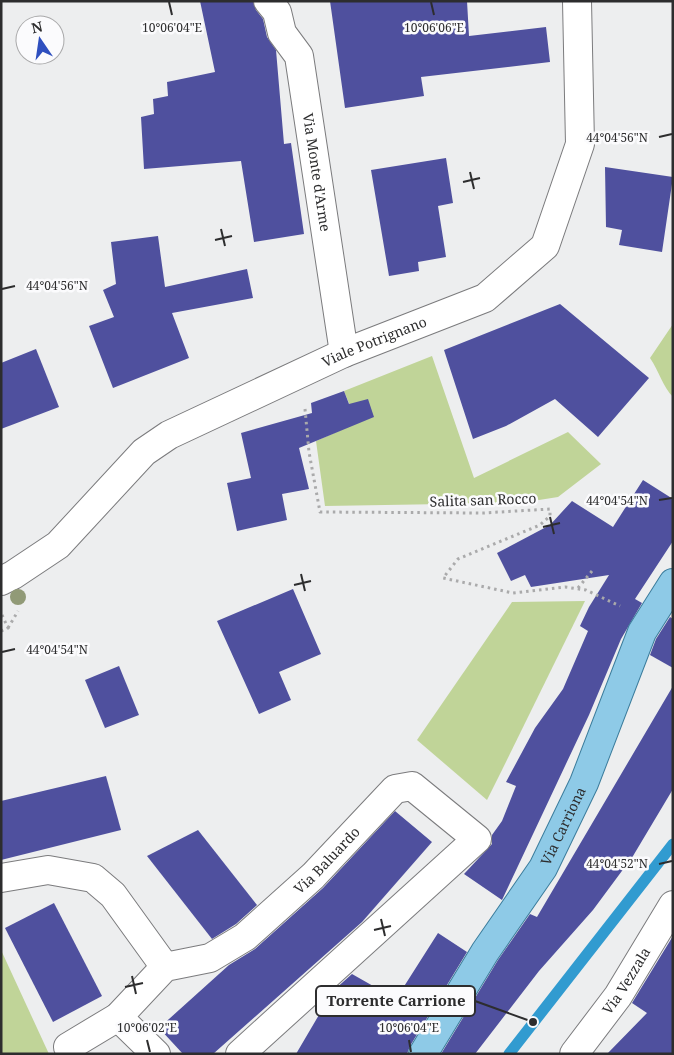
<svg xmlns="http://www.w3.org/2000/svg" width="674" height="1055" font-family="'Noto Serif',serif">
<style>
.green{fill:#c0d498}
.lines{fill:none;stroke-linecap:round;stroke-linejoin:round}
.stream{stroke:#319bd0;stroke-width:11}
.building{fill:#4f509e}
.minor-casing{stroke:#7b7b7d;stroke-width:30}
.major-casing{stroke:#3b7c9c;stroke-width:30}
.path{stroke:#aaaaab;stroke-width:3;stroke-dasharray:2.5 4;stroke-linecap:butt}
.minor{stroke:#fff;stroke-width:28}
.major{stroke:#8ecae7;stroke-width:28}
.tree{fill:#919a77}
.ticks{fill:none;stroke:#2d2d2e;stroke-width:2}
.labels{text-anchor:middle;stroke-width:5;stroke-linejoin:round;paint-order:stroke}
.street-label{font-size:14px;fill:#2d2d2e;stroke:#fbfbfd}
.ticks-label{font-size:12px;text-anchor:middle;fill:#2d2d2e;stroke:#fbfbfd;stroke-width:5;stroke-linejoin:round;paint-order:stroke}
.leader{fill:none;stroke:#2d2d2e;stroke-width:2}
.callout-dot{fill:#2d2d2e;stroke:#fbfbfd;stroke-width:2}
.callout{fill:#fbfbfd;stroke:#2d2d2e;stroke-width:2}
.callout-label{font-size:15px;text-anchor:middle;font-weight:bold;fill:#2d2d2e}
</style>
<rect width="100%" height="100%" fill="#edeeef"/>
<g class="green">
<path d="M 673,324 L 673,397 C 663,387 659,371 650,358 Z"/>
<polygon points="432,356 474,478 568,432 601,464 558,497 539,500 505,503 325,506 316,441 357,423 344,391"/>
<polygon points="585,601 501,772 487,800 417,740 512,602"/>
<polygon points="1,950 49,1054 1,1054"/>
</g>
<g class="lines">
<polyline class="stream" points="509,1054 673,844"/>
</g>
<g class="building">
<polygon points="200,1 253,1 256,10 263,19 267,37 276,50 284,144 291,143 304,234 254,242 241,161 144,169 141,117 154,114 153,99 168,96 167,82 215,72"/>
<polygon points="330,1 467,1 469,36 546,27 550,62 421,77 424,96 345,108"/>
<polygon points="446,158 453,203 438,206 446,257 418,262 419,271 389,276 371,170"/>
<polygon points="605,167 673,177 662,252 619,245 622,230 606,227"/>
<polygon points="158,236 165,287 247,269 253,298 172,313 189,358 113,388 89,326 114,317 103,290 116,284 111,242"/>
<polygon points="560,304 649,378 598,437 555,399 506,426 473,439 444,350"/>
<polygon points="36,349 59,407 1,429 1,363"/>
<polygon points="344,391 349,404 368,399 374,417 299,448 309,489 282,494 287,520 237,531 227,483 251,478 241,433 312,413 311,403"/>
<polygon points="643,480 673,499 673,541 635,599 642,603 621,639 589,715 502,900 464,874 492,844 492,835 502,821 516,786 506,782 535,728 563,689 588,631 580,626 589,607 609,575 531,587 525,575 511,581 497,553 550,525 572,501 613,527"/>
<polygon points="293,589 321,654 279,672 291,700 259,714 217,621"/>
<polygon points="670,617 673,619 673,668 650,655 656,639"/>
<polygon points="119,666 139,715 105,728 85,680"/>
<polygon points="673,686 673,789 633,856 593,910 539,971 475,1054 441,1054 498,960 530,914 537,917"/>
<polygon points="106,776 121,830 1,860 1,801"/>
<polygon points="395,811 432,842 362,922 213,1054 183,1054 159,1028 229,965 255,949 323,888"/>
<polygon points="198,830 257,905 236,924 212,939 147,856"/>
<polygon points="54,903 102,996 53,1022 5,928"/>
<polygon points="438,933 467,952 410,1046 407,1054 296,1054 333,991 352,974 396,999"/>
<polygon points="673,936 673,1054 607,1054 647,1013 632,1003"/>
</g>
<g class="lines">
<defs>
<g id="minor">
<path id="s1" d="M 268,1 L 277,12 L 282,33 L 299,56 L 344,353"/>
<path id="s2" d="M 1,581 L 13,575 L 58,545 L 144,452 L 169,435 L 344,353 L 485,298 L 545,246 L 580,144 L 577,1"/>
<polyline points="1,878 48,870 93,878 113,895 165,967"/>
<polyline points="118,1017 156,1054"/>
<path id="s3" d="M 68,1047 L 118,1017 L 165,967 L 210,958 L 245,937 L 313,876 L 395,789 L 412,786 L 477,839 L 240,1054"/>
<path id="s4" d="M 574,1054 L 618,996 L 673,905"/>
</g>
<g id="major">
<path id="s5" d="M 423,1054 L 485,952 L 543,868 L 584,783 L 642,632 L 673,583"/>
</g>
</defs>
<use href="#minor" class="minor-casing"/>
<use href="#major" class="major-casing"/>
<g class="path">
<polyline points="305,409 309,452 320,512 483,513 550,509 550,516 540,525 458,559 443,578 513,593 565,587 586,590 620,606"/>
<polyline points="578,588 592,571"/>
<polyline points="8,628 18,611"/>
<polyline points="1,631 8,628 2,615"/>
</g>
<use href="#minor" class="minor"/>
<use href="#major" class="major"/>
</g>
<circle class="tree" cx="18" cy="597" r="8"/>
<path class="ticks" d="M 169,2 L 172,15M 431,2 L 434,15M 659,137 L 672,134M 470,172 L 474,189M 463,182 L 480,178M 221,229 L 225,246M 215,240 L 232,236M 2,289 L 15,286M 659,500 L 672,498M 550,517 L 554,534M 543,527 L 560,523M 301,574 L 305,591M 294,585 L 311,581M 2,652 L 15,649M 659,864 L 672,861M 381,919 L 385,936M 374,930 L 391,926M 132,976 L 136,994M 125,987 L 143,983M 147,1040 L 150,1052M 409,1040 L 411,1052"/>
<g class="labels">
<g class="street-label">
<text dy="5" stroke="none"><textPath href="#s1" startOffset="182">Via Monte d'Arme</textPath></text>
<text dy="5" stroke="none"><textPath href="#s2" startOffset="450">Viale Potrignano</textPath></text>
<text transform="translate(483 500) rotate(-2)" y="5">Salita san Rocco</text>
<text dy="5" stroke="none"><textPath href="#s5" startOffset="268">Via Carriona</textPath></text>
<text dy="5" stroke="none"><textPath href="#s3" startOffset="326">Via Baluardo</textPath></text>
<text dy="5" stroke="none"><textPath href="#s4" startOffset="90">Via Vezzala</textPath></text>
</g>
</g>
<g class="ticks-label">
<text x="172" y="32">10°06'04"E</text>
<text x="434" y="32">10°06'06"E</text>
<text x="617" y="142">44°04'56"N</text>
<text x="57" y="290">44°04'56"N</text>
<text x="617" y="505">44°04'54"N</text>
<text x="57" y="654">44°04'54"N</text>
<text x="617" y="868">44°04'52"N</text>
<text x="147" y="1032">10°06'02"E</text>
<text x="409" y="1032">10°06'04"E</text>
</g>
<path class="leader" d="M533 1022L475 1001"/>
<circle class="callout-dot" cx="533" cy="1022" r="5"/>
<rect class="callout" x="316" y="986" width="159" height="30" rx="5"/>
<g class="callout-label">
<text x="396" y="1006">Torrente Carrione</text>
</g>
<rect width="674" height="1055" fill="none" stroke="#2d2d2e" stroke-width="5"/>
<g transform="translate(40 40) rotate(347)"><circle r="24" fill="#fbfbfd" stroke="#a9a9aa"/>
<path d="M0-4L9 19L0 12L-9 19Z" fill="#2e4fbf"/>
<text y="-8" font-size="14" font-weight="bold" text-anchor="middle" fill="#2d2d2e">N</text>
</g>
</svg>
